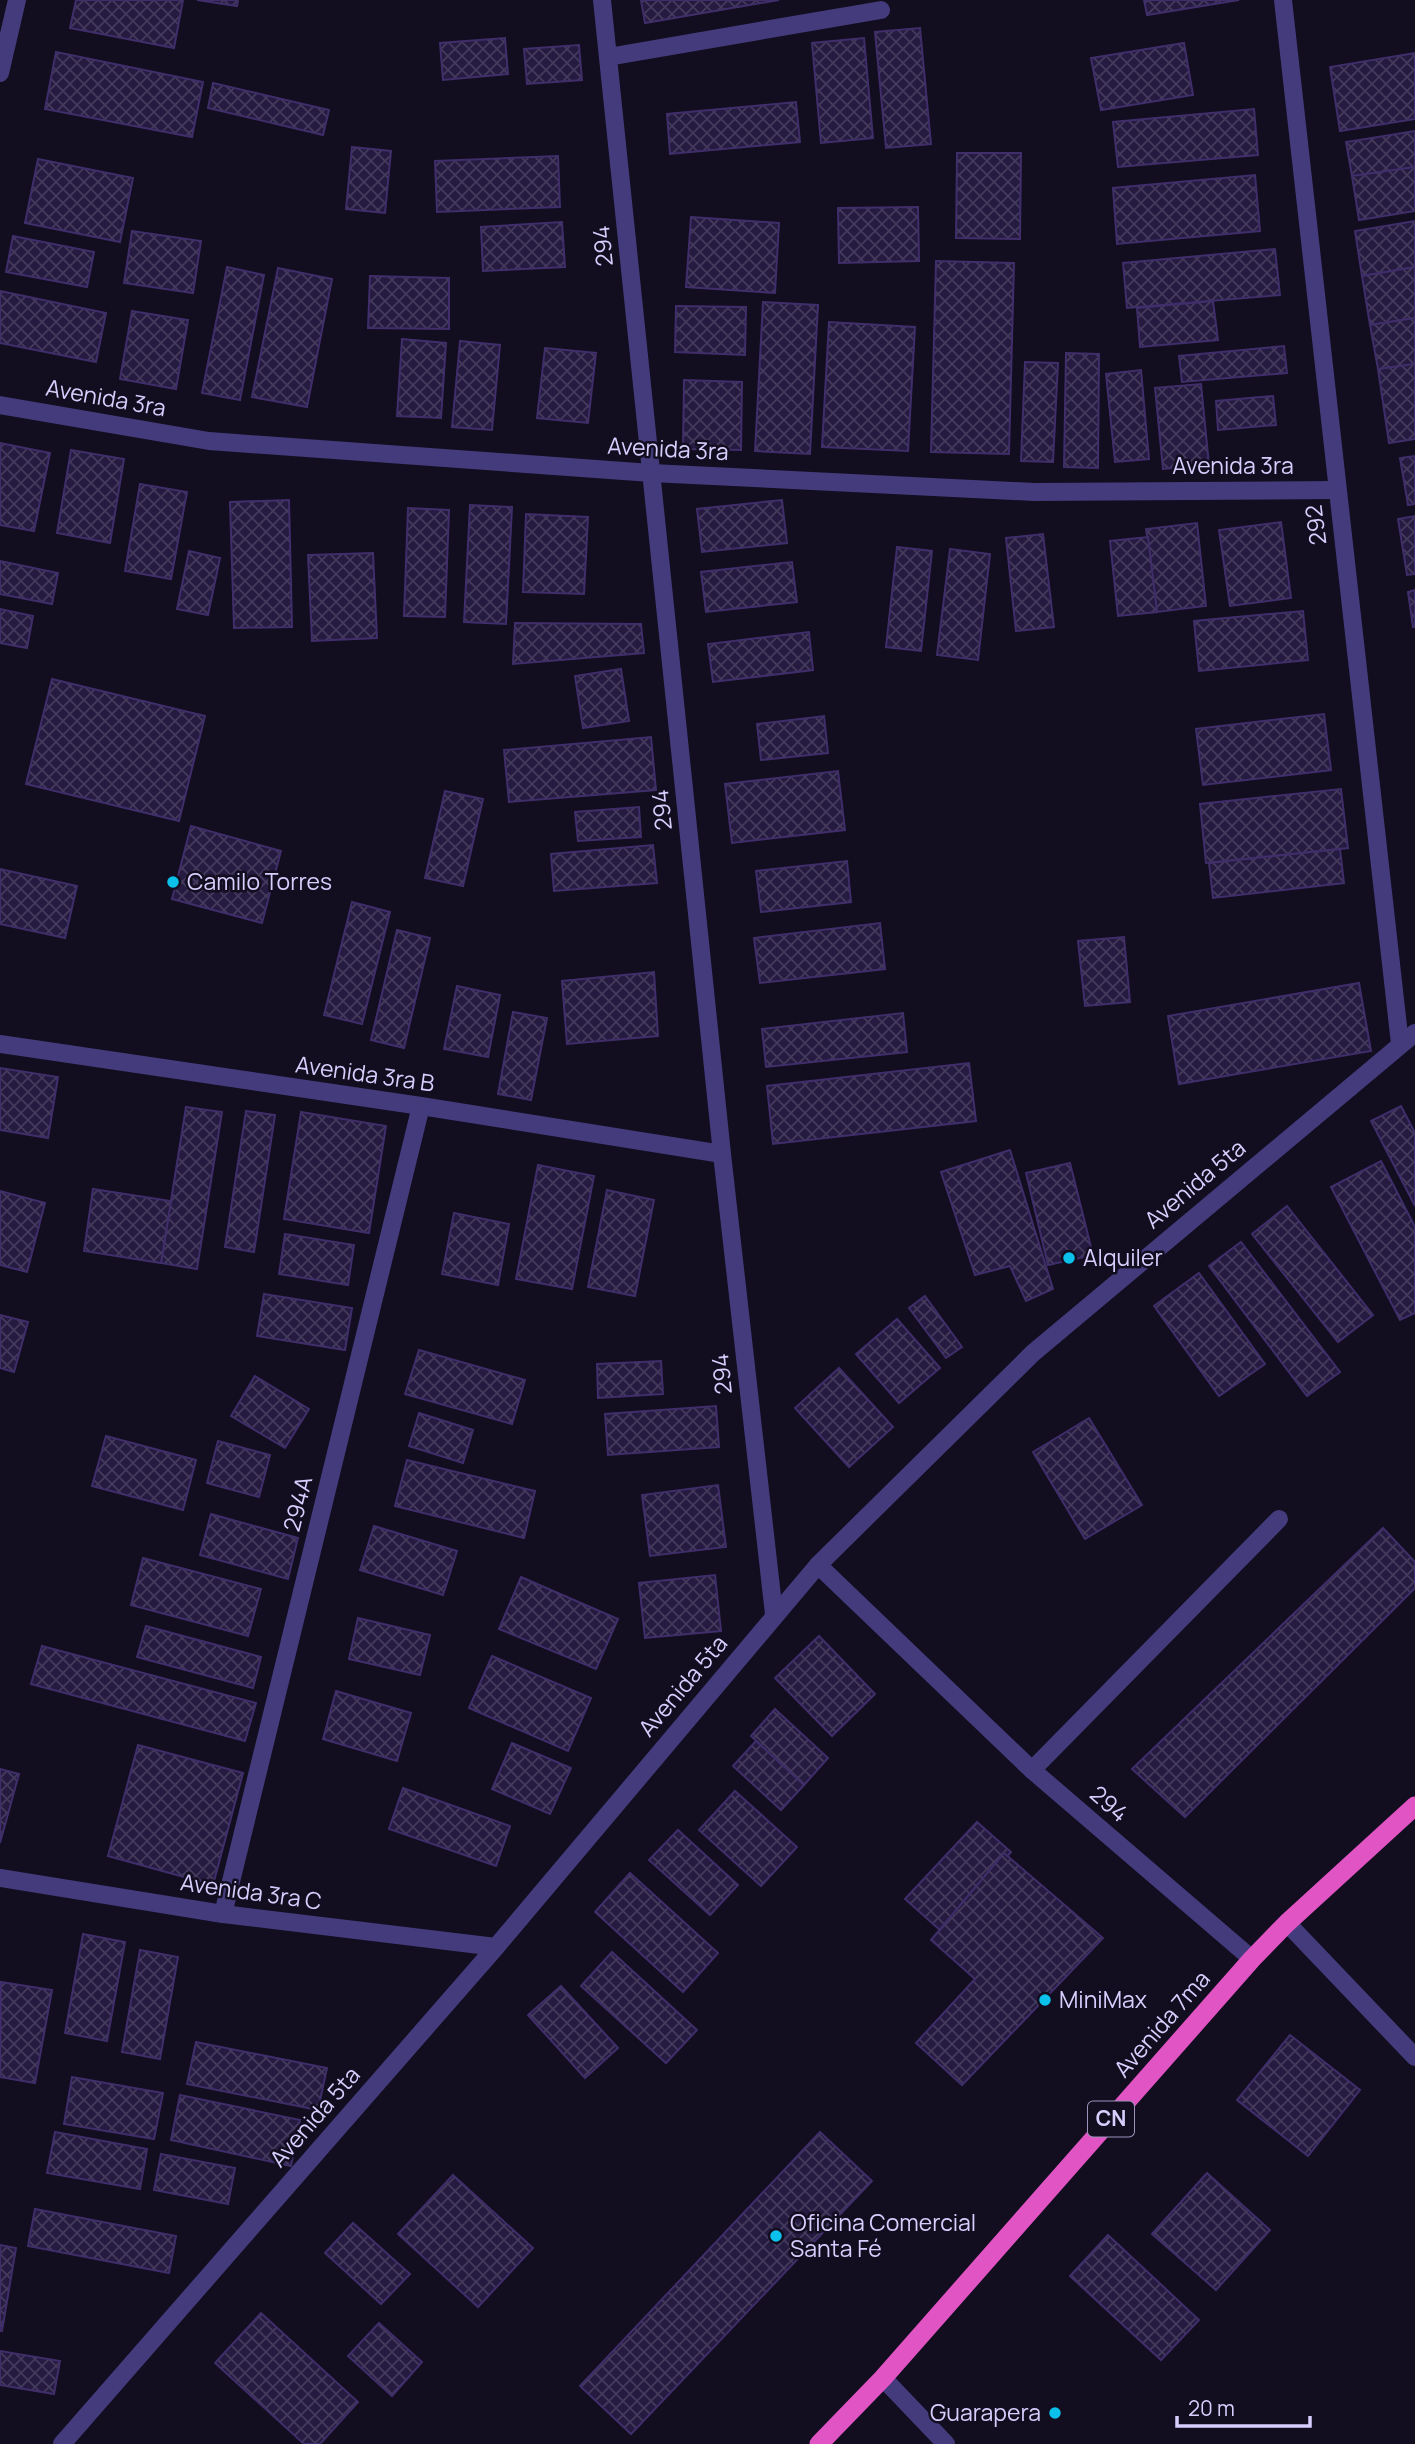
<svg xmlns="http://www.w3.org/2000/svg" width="1415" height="2444" font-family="Manrope,sans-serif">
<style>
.building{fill:url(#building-cross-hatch);stroke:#3f2e6a;stroke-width:2}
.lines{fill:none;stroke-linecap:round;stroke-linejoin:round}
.service{stroke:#433b7c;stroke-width:18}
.minor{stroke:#433b7c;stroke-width:18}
.tertiary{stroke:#433b7c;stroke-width:18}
.trunk{stroke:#e154c4;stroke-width:19}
.poi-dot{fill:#0bc0eb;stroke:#120d1f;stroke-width:2.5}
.labels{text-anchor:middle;stroke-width:5;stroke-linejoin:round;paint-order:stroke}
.shield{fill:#120d1f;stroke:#9c94ba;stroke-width:2}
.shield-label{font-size:21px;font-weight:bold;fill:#d7cefd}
.street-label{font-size:23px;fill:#d7cefd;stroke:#120d1f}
.poi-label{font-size:23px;fill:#d7cefd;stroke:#120d1f;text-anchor:start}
</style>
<defs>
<pattern id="building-cross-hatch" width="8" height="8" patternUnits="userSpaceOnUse" patternTransform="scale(1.75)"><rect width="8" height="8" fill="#251a3f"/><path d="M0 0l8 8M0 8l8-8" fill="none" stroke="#443a5c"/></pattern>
</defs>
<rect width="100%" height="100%" fill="#120d1f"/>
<g class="building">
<polygon points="76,0 183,0 174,48 70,28"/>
<polygon points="197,0 238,0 237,6"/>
<polygon points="641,0 779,0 645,23"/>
<polygon points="1144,0 1239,0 1147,15"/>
<polygon points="920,28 931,144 886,148 875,32"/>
<polygon points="505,38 508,74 443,80 440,43"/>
<polygon points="864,38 873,138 821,143 812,43"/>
<polygon points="1184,43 1193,95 1101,110 1091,58"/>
<polygon points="579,45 582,80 527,84 524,49"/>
<polygon points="56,52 203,82 192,137 45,109"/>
<polygon points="1415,53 1415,119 1340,131 1330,67"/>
<polygon points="213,83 329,110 323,135 208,108"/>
<polygon points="796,102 800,142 670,154 667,114"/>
<polygon points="1254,109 1258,155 1118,167 1113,122"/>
<polygon points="1415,131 1415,167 1352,176 1346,142"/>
<polygon points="352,147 391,151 385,213 346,209"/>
<polygon points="957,153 1021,153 1020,239 956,238"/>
<polygon points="558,156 560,207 437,212 435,161"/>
<polygon points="38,159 133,178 120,242 25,223"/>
<polygon points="1415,167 1415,211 1359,220 1352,176"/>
<polygon points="1255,175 1260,231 1117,244 1113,188"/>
<polygon points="918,207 919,261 839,263 838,208"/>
<polygon points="691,217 779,223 775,293 686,287"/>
<polygon points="1415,221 1415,267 1362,276 1355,231"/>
<polygon points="562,222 565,267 483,271 481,227"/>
<polygon points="132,231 201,241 193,293 124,283"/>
<polygon points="13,236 94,252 87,287 6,272"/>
<polygon points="1275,249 1280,295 1127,308 1123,263"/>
<polygon points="936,261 1014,263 1009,454 931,452"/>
<polygon points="227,267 264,275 240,400 202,393"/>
<polygon points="1415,267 1415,318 1370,325 1362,276"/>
<polygon points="278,268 332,279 307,407 252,397"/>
<polygon points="370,276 449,278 449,329 368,328"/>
<polygon points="0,291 106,313 96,362 0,343"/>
<polygon points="1213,301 1218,340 1140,347 1137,308"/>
<polygon points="763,302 818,305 810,454 755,451"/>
<polygon points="676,306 746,307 745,355 675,352"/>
<polygon points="132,311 188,320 176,389 120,379"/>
<polygon points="1415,318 1415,364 1378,369 1370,325"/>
<polygon points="829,322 915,327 908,451 822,447"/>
<polygon points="402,339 446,343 441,418 397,416"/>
<polygon points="460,341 500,345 492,430 452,427"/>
<polygon points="1284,346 1287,373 1182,382 1179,356"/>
<polygon points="545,348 596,353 588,423 537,418"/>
<polygon points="1066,353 1099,354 1098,468 1064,467"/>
<polygon points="1025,362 1058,363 1053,462 1021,461"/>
<polygon points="1415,364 1415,439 1389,443 1378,369"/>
<polygon points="1141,370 1149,459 1115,462 1106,374"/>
<polygon points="684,380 742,382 741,450 683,449"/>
<polygon points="1201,384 1209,465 1163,469 1155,388"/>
<polygon points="1273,396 1276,425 1218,430 1216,401"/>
<polygon points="0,443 50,453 34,531 0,525"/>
<polygon points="71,450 124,459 110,543 57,533"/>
<polygon points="1415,456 1415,504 1408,505 1400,458"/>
<polygon points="140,484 187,492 171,579 125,571"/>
<polygon points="289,500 292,627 234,628 230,502"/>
<polygon points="782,500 787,543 702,552 697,509"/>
<polygon points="470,505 512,507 506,624 464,622"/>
<polygon points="408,508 449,510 445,617 404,616"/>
<polygon points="526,514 588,517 584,594 523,592"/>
<polygon points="1415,516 1415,574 1407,575 1398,519"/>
<polygon points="1281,522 1291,598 1230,606 1219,530"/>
<polygon points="1197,523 1206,606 1157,612 1146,529"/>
<polygon points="1043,534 1054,627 1016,631 1006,538"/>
<polygon points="1148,537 1157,612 1118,616 1110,541"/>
<polygon points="897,547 932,551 921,651 886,647"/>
<polygon points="950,549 990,554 978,660 937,655"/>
<polygon points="189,551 220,558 208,615 177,609"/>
<polygon points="373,553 377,638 312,641 308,555"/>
<polygon points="0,561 58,573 52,604 0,594"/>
<polygon points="792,562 797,602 706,612 701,572"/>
<polygon points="1415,590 1415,627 1413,627 1408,592"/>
<polygon points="0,609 33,616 27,648 0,643"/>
<polygon points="1303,611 1308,660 1199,671 1194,621"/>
<polygon points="515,623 641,624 644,653 513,664"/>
<polygon points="809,632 813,670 713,682 708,644"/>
<polygon points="621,669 629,721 583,728 575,676"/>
<polygon points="52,679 205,716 179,821 26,784"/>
<polygon points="1324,714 1331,770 1203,785 1196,729"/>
<polygon points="824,716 828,753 761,760 757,724"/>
<polygon points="651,737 656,790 509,802 504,750"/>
<polygon points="838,771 845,830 732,843 725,784"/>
<polygon points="1341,789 1348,848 1206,863 1200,804"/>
<polygon points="445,791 483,799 463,886 425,878"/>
<polygon points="639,807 641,837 578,841 575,812"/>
<polygon points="191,826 281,851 262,923 172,899"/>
<polygon points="653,845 657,883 554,891 551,854"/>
<polygon points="1340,849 1344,883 1213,898 1209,863"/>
<polygon points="847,861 851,902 761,912 756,871"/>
<polygon points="0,869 77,886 65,938 0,924"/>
<polygon points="352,902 390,912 362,1024 324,1015"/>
<polygon points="880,923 885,969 760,983 754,938"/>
<polygon points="397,930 430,938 404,1048 371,1040"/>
<polygon points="1124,937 1130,1002 1085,1006 1078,941"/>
<polygon points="654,972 658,1036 567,1044 562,981"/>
<polygon points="1359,983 1371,1051 1179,1084 1168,1016"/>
<polygon points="457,986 500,995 488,1057 444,1049"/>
<polygon points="513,1012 547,1018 531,1100 498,1094"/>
<polygon points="903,1013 907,1052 766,1067 762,1029"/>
<polygon points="969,1063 976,1121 773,1144 767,1086"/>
<polygon points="0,1068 58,1077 48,1138 0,1130"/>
<polygon points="1401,1106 1415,1133 1415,1206 1371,1121"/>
<polygon points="186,1107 222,1112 197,1269 161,1263"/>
<polygon points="246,1111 275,1115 254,1252 225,1247"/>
<polygon points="301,1112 386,1126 369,1233 284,1219"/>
<polygon points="1010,1150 1053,1289 1026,1301 1010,1266 975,1275 941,1172"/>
<polygon points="1381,1161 1415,1227 1415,1313 1400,1320 1331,1187"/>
<polygon points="1070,1163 1093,1255 1048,1265 1026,1173"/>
<polygon points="538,1165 594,1176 572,1289 516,1279"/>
<polygon points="93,1189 171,1201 161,1263 84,1251"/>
<polygon points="607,1190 654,1200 635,1296 588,1287"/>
<polygon points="0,1191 45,1203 27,1272 0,1265"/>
<polygon points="1287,1206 1373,1315 1338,1342 1252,1234"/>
<polygon points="454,1213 509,1224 498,1285 442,1274"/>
<polygon points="285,1234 354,1245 348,1285 279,1274"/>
<polygon points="1241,1242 1340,1372 1307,1396 1209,1266"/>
<polygon points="1199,1273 1265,1364 1219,1396 1154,1306"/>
<polygon points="264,1294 352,1308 345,1350 257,1336"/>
<polygon points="925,1296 962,1347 946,1358 909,1308"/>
<polygon points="0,1315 28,1322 14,1372 0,1368"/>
<polygon points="897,1319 940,1368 899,1403 856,1354"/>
<polygon points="419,1350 525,1380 512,1424 405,1394"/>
<polygon points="661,1361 663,1394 598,1398 597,1364"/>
<polygon points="839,1368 893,1427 849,1467 795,1408"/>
<polygon points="255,1376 309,1409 285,1448 231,1416"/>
<polygon points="716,1406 719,1447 608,1455 605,1414"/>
<polygon points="419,1413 473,1430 463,1463 409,1446"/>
<polygon points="1089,1418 1142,1505 1085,1539 1033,1452"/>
<polygon points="106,1436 196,1460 183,1510 92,1486"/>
<polygon points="218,1441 270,1455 259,1497 207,1483"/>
<polygon points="407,1460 535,1491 524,1538 395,1506"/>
<polygon points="718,1485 726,1547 650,1556 642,1495"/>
<polygon points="211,1514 298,1538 288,1579 200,1555"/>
<polygon points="374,1526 457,1551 443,1595 360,1570"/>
<polygon points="1383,1528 1415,1562 1415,1588 1185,1817 1132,1769"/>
<polygon points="143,1558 261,1589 248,1636 131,1605"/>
<polygon points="715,1575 721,1631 645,1638 639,1583"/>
<polygon points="521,1577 618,1619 596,1669 499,1629"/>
<polygon points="358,1618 430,1635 420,1675 349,1659"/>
<polygon points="146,1626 261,1657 253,1688 137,1657"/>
<polygon points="819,1636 875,1694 832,1736 775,1678"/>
<polygon points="42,1646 256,1703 245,1741 31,1684"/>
<polygon points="492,1656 591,1698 568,1751 469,1708"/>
<polygon points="336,1691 411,1713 397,1761 323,1739"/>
<polygon points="775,1709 828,1758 804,1785 751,1736"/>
<polygon points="756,1741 804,1785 781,1810 733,1766"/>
<polygon points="512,1743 571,1768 550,1814 492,1789"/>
<polygon points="138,1745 243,1773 213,1885 108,1856"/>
<polygon points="0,1769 19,1774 0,1843"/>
<polygon points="403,1788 510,1826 496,1866 389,1829"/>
<polygon points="735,1791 797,1847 761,1886 699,1830"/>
<polygon points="977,1822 1011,1852 940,1930 905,1899"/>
<polygon points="678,1830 738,1885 710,1915 649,1860"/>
<polygon points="1004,1853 1103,1938 962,2085 916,2043 975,1979 931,1940"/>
<polygon points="630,1873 718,1953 683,1992 595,1912"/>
<polygon points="83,1934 125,1942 107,2041 65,2033"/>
<polygon points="140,1950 178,1957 160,2059 122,2052"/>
<polygon points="612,1952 697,2030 666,2063 581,1986"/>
<polygon points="1,1982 52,1990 35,2083 0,2077"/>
<polygon points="561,1986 618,2048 585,2078 528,2015"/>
<polygon points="1290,2035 1360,2090 1308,2156 1237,2100"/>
<polygon points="196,2042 327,2068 318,2110 187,2084"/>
<polygon points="72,2077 163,2093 154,2139 64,2124"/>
<polygon points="180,2095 300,2120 291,2166 171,2140"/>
<polygon points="55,2132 147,2149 140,2189 47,2173"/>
<polygon points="820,2132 872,2181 631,2434 580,2386"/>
<polygon points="161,2154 235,2168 228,2204 154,2190"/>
<polygon points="1207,2173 1270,2230 1216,2290 1152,2234"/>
<polygon points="453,2175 533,2248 478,2307 398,2234"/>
<polygon points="35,2209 176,2236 169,2273 28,2246"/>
<polygon points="353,2223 410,2274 381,2304 325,2253"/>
<polygon points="1108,2235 1199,2320 1161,2360 1070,2276"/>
<polygon points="0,2245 16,2248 2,2331 0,2331"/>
<polygon points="261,2313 358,2402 320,2444 304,2444 215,2363"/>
<polygon points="379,2323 422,2362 392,2396 348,2356"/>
<polygon points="0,2351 60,2361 54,2394 0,2385"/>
</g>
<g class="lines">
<polyline class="service" points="608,57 881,10"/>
<g class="minor">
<polyline points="602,0 722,1154 774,1614"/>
<polyline points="1283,0 1400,1044"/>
<polyline points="0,405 209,441 651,473 1034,492 1337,490"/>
<polyline points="0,1044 421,1106 722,1154"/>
<polyline points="818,1565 1032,1770 1252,1959"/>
<polyline points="1032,1770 1279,1519"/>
<polyline points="0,1878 223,1914 496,1947"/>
<polyline points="223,1914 421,1106"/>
<polyline points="1287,1923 1415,2057"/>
<polyline points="883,2378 946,2444"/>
<polyline points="62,2444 496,1947 818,1565 1033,1353 1415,1033"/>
</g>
<polyline class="tertiary" points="0,73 17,0"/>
<polyline class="trunk" points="819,2444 883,2378 1252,1959 1287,1923 1415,1806"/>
</g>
<g class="poi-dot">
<circle cx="173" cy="882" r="7"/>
<circle cx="1069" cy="1258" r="7"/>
<circle cx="1045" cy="2000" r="7"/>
<circle cx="776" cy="2236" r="7"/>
<circle cx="1055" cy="2413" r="7"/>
</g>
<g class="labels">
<rect class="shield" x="1088" y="2101.5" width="46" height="35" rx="5"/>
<g class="shield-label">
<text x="1111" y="2126">CN</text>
</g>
<g class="street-label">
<text transform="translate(603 246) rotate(-96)" y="8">294</text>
<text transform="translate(106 398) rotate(10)" y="8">Avenida 3ra</text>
<text transform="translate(668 449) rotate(3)" y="8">Avenida 3ra</text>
<text x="1233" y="474">Avenida 3ra</text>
<text transform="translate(1316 525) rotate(-97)" y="8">292</text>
<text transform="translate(662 810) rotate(-96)" y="8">294</text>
<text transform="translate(365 1074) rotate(8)" y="8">Avenida 3ra B</text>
<text transform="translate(1195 1184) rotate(-40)" y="8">Avenida 5ta</text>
<text transform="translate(722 1374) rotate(-96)" y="8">294</text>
<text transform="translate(298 1504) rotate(-76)" y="8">294A</text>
<text transform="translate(683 1686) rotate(-50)" y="8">Avenida 5ta</text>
<text transform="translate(1109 1804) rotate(41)" y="8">294</text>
<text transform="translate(251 1892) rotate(8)" y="8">Avenida 3ra C</text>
<text transform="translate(1162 2024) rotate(-49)" y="8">Avenida 7ma</text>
<text transform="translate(315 2117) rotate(-49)" y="8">Avenida 5ta</text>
</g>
<g class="poi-label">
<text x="187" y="890">Camilo Torres</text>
<text x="1083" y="1266">Alquiler</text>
<text x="1059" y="2008">MiniMax</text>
<text x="790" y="2231">Oficina Comercial<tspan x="790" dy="26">Santa Fé</tspan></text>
<text x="1041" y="2421" text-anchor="end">Guarapera</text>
</g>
</g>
<path d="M1177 2416v10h133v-10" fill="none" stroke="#d7cefd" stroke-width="3.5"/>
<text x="1188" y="2416" font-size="21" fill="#d7cefd" stroke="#120d1f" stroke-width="5" paint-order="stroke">20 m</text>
</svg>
